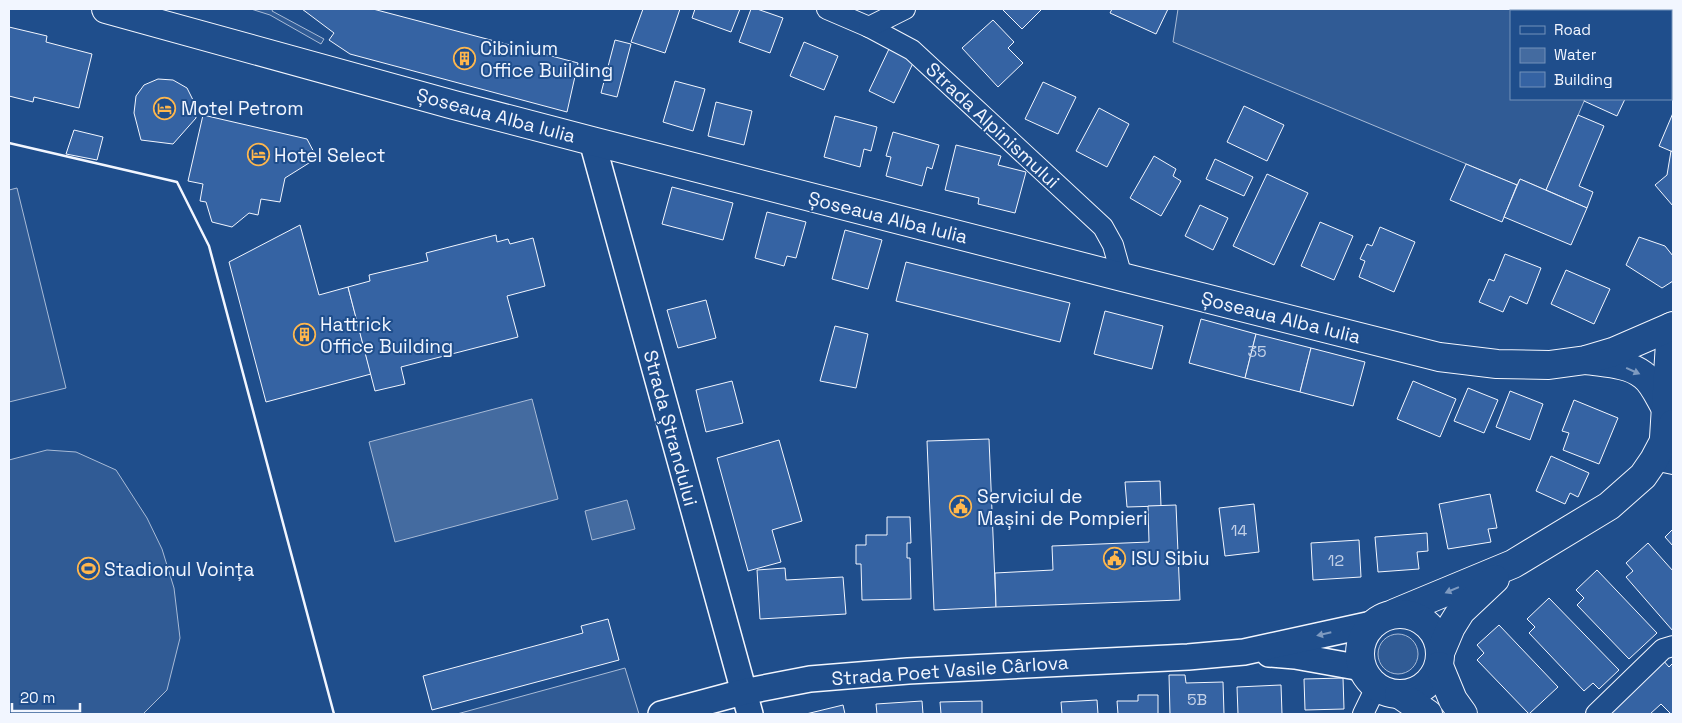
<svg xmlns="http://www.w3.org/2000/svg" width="1682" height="723" font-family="'Space Grotesk',sans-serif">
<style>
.built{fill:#305b95;stroke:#a8bbd7}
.water{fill:#446ba0;stroke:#a8bbd7}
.building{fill:#3563a3;stroke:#f2f6ff}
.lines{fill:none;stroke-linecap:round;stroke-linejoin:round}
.minor-casing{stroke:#f2f6ff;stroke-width:22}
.tertiary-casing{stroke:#f2f6ff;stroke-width:28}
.secondary-casing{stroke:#f2f6ff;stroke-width:30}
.primary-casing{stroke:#f2f6ff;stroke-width:30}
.minor{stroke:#1f4e8c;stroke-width:20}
.tertiary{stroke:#1f4e8c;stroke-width:25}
.secondary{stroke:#1f4e8c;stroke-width:28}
.primary{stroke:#1f4e8c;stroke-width:28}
.wall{stroke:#f2f6ff;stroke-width:2.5}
.oneway{fill:#7e9ac0}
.labels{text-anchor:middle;stroke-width:4;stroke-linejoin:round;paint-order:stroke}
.number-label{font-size:16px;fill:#c3d1e8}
.poi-label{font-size:19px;fill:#f2f6ff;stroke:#1f4e8c;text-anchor:start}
.street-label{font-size:19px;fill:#f2f6ff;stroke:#1f4e8c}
</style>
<rect width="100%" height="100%" fill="#1f4e8c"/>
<g class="built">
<polygon points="251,9 273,9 272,11 324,39 321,44 270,15"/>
<polygon points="1178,9 1625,9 1624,11 1511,11 1511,99 1585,99 1546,190 1520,179 1517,185 1173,42"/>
<polygon points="17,188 66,388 9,402 9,190"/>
<polygon points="47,450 76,452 116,470 147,518 162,549 174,588 180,638 167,690 143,714 9,714 9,460"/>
<circle cx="1398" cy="654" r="20"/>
<polygon points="625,668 639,714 457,714"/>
</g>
<g class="water">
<polygon points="532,399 558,499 395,542 369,442"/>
<polygon points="627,500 635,529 592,540 585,511"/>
</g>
<g class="building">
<polygon points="302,9 373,9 578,63 567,112 350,54 329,40 334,33"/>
<polygon points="643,9 680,9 665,53 631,42"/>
<polygon points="695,9 740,9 731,32 692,18"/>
<polygon points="751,9 757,9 783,18 770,53 739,42"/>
<polygon points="1002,9 1042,9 1022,29"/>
<polygon points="1112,9 1168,9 1156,34 1110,13"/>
<polygon points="1625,9 1665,9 1664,11 1624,11"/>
<polygon points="993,20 1014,42 1008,48 1023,63 998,87 962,48"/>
<polygon points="9,27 47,36 46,42 92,54 79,108 34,97 33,102 9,96"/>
<polygon points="615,40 631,44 617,97 601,93"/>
<polygon points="804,42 838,56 824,90 790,76"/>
<polygon points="889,49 914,61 894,103 869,91"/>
<polygon points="158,79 173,80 187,88 194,102 196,118 173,144 141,140 134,113 136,96 144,85"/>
<polygon points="675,81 705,89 693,131 663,122"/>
<polygon points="1043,82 1076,97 1058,134 1025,119"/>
<polygon points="1585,99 1625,99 1617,116 1584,101"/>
<polygon points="716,102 752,111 744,145 708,136"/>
<polygon points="1244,106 1284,125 1267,161 1227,142"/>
<polygon points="1099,108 1129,124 1107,167 1076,151"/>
<polygon points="1673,113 1673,152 1659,146"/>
<polygon points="203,115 307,139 317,158 285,178 280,202 261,199 258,215 249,213 232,227 212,222 206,202 200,201 203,184 188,181"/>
<polygon points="1578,115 1604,126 1579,186 1593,192 1587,208 1546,190"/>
<polygon points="835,116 877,127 871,151 864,149 860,167 824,157"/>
<polygon points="74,130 103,137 97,160 66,154"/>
<polygon points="893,132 939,145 932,169 927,167 922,186 886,176 891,157 886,156"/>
<polygon points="956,145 1001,156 998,165 1026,172 1015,213 978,204 979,198 945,190"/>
<polygon points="1671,151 1673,152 1673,206 1655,185 1667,175"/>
<polygon points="1154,156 1176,169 1173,176 1181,181 1161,216 1130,198"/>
<polygon points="1215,159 1253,177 1244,196 1206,179"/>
<polygon points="1466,164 1517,185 1502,222 1450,200"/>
<polygon points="1267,174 1308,193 1274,265 1233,246"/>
<polygon points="1520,179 1587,208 1571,245 1504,217"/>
<polygon points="672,187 733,203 723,240 662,224"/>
<polygon points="1200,205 1228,218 1213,250 1185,236"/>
<polygon points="767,212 806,222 796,258 787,256 784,266 755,258"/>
<polygon points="1320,222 1353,236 1334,280 1301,266"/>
<polygon points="300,225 319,295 348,287 371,374 266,402 229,262"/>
<polygon points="1380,227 1415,242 1394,292 1359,277 1365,261 1360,259 1367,244 1372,246"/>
<polygon points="845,230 882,240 868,289 832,279"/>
<polygon points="496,235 497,242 508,239 510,244 533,238 545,286 507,296 518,337 401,367 405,384 375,391 348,287 370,281 369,275 428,261 426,253"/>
<polygon points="1639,237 1665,246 1673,256 1673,281 1662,288 1626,265"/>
<polygon points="1505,254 1541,268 1527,304 1510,296 1503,312 1479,302 1489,279 1494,281"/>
<polygon points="906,262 1070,303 1060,342 896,301"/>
<polygon points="1566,270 1610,289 1594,324 1551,304"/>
<polygon points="706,300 716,338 678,348 667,310"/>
<polygon points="1105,311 1163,326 1152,369 1094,354"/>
<polygon points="1201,319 1256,334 1245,378 1189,363"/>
<polygon points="835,326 868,334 856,388 820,381"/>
<polygon points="1256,334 1311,348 1300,392 1245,378"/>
<polygon points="1311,348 1365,362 1353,406 1300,392"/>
<polygon points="732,381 743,423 706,432 696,390"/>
<polygon points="1413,381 1456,399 1440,437 1397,419"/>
<polygon points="1468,388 1498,400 1484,433 1454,421"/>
<polygon points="1510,391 1543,404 1530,440 1496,427"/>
<polygon points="1574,400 1618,418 1599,464 1563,450 1569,433 1562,431"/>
<polygon points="989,439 996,607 934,610 927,441"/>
<polygon points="779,440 802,521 772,530 781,562 748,571 717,458"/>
<polygon points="1551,456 1589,473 1578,497 1570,493 1565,504 1536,491"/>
<polygon points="1160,481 1161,506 1127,507 1125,482"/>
<polygon points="1490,494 1497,528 1488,529 1491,542 1448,549 1439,504"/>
<polygon points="1254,504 1259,552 1225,556 1219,508"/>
<polygon points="1176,505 1180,600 996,607 995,573 1053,570 1052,546 1149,542 1148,506"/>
<polygon points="887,517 910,517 911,543 907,543 907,558 910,558 911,599 862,600 861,564 856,564 856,545 866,545 866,535 887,535"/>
<polygon points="1673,529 1673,546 1665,537"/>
<polygon points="1427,533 1428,551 1417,552 1419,569 1378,572 1375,537"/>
<polygon points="1359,540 1361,577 1313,580 1311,543"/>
<polygon points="1648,543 1673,571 1673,631 1626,577 1633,571 1626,563"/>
<polygon points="785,568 786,580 843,577 846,614 760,619 757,570"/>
<polygon points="1597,570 1657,633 1629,659 1577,605 1584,598 1576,590"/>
<polygon points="1549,598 1619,670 1599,689 1593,683 1584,691 1529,633 1535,627 1527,619"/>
<polygon points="608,619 619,660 432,710 423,676 583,633 581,626"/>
<polygon points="1499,625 1558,687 1529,714 1477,660 1484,653 1477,645"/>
<polygon points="1662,659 1669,667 1673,663 1673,714 1671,714 1661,704 1650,714 1602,714"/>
<polygon points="1169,675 1185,675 1186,683 1223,682 1224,714 1170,714"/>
<polygon points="1343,678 1344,709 1305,710 1304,679"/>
<polygon points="1281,685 1282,714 1238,714 1237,687"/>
<polygon points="1138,695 1158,695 1158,714 1118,714 1117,701 1138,701"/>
<polygon points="1097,700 1098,714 1062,714 1061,702"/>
<polygon points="922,701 923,714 877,714 876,704"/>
<polygon points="982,701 982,714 941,714 940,702"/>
<polygon points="843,705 845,714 806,714"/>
</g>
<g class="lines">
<defs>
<g id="minor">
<polyline points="827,9 869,27 912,50 1103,227 1113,245 1122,277"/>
<polyline points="869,27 905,9"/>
<polyline points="1654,460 1673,464"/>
<polyline points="1363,714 1376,687"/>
<polyline points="1596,714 1663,649 1673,646"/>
</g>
<g id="tertiary">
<polyline points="592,141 750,714"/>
<polyline points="1269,654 1295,656 1362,668"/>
<polyline points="661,714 743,692 810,679 908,671 1188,657 1244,652 1372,624"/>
</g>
<g id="secondary">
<path d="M 1586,360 C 1604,363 1628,363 1643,375 C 1653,382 1659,397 1665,407"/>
<polyline points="1664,438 1671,327"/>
<polyline points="1395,613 1513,564 1609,506 1643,476 1654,460 1673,424"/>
<circle cx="1400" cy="654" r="40"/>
<polyline points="1440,653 1451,627 1461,611 1495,579"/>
<polyline points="1439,666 1453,700 1463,714"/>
<polyline points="1399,694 1428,714"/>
</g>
<polyline id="primary" points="106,9 454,105 592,141 1122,277 1439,357 1497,364 1549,365 1586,360 1613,352 1673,326"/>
</defs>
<use href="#minor" class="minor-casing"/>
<use href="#tertiary" class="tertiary-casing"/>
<use href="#secondary" class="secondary-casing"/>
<use href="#primary" class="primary-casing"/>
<use href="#minor" class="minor"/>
<use href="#tertiary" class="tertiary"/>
<use href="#secondary" class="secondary"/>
<use href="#primary" class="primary"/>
<polyline class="wall" points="9,143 177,182 209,246 334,714"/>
</g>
<defs><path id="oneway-solid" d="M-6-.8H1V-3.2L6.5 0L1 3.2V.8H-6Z" transform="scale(1.25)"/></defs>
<g class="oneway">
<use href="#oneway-solid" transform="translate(1633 371) rotate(24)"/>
<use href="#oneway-solid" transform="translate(1452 590) rotate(157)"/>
<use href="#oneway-solid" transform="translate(1324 634) rotate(167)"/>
</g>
<defs>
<symbol id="building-ring" viewBox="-11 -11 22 22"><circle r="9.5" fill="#1f4e8c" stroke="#ffb74d" stroke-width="1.5"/><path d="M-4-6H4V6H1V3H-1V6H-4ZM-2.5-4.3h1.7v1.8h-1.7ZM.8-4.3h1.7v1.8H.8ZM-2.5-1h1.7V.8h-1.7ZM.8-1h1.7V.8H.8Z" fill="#ffb74d"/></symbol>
<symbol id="hotel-ring" viewBox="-11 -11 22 22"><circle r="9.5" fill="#1f4e8c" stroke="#ffb74d" stroke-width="1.5"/><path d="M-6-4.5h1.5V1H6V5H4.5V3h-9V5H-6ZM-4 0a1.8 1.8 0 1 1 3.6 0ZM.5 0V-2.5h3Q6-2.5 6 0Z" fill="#ffb74d"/></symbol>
<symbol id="civic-ring" viewBox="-11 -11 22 22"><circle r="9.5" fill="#1f4e8c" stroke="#ffb74d" stroke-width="1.5"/><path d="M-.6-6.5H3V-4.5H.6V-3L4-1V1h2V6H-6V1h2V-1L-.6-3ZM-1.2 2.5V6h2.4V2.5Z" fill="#ffb74d"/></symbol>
<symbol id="stadium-ring" viewBox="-11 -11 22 22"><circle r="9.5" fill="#1f4e8c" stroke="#ffb74d" stroke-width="1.5"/><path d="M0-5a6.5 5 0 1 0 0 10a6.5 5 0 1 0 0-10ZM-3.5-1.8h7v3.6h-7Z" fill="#ffb74d"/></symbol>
</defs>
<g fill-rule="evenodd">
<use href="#building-ring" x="452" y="46" width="25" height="25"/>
<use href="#hotel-ring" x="152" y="96" width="25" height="25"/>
<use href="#hotel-ring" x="246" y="142" width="25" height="25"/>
<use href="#building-ring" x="292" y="322" width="25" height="25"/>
<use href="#civic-ring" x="948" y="494" width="25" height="25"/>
<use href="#civic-ring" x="1102" y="546" width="25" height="25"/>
<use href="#stadium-ring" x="76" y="556" width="25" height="25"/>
</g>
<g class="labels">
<g class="number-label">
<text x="1257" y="357">35</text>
<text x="1239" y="536">14</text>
<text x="1336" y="566">12</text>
<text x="1197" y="705">5B</text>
</g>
<g class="poi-label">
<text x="480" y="55">Cibinium<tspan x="480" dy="22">Office Building</tspan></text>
<text x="181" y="115">Motel Petrom</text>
<text x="274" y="162">Hotel Select</text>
<text x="320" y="331">Hattrick<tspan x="320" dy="22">Office Building</tspan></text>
<text x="977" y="503">Serviciul de<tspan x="977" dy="22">Mașini de Pompieri</tspan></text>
<text x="1131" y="565">ISU Sibiu</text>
<text x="104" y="576">Stadionul Voința</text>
</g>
<g class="street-label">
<text transform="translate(496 115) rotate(15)" y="7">Șoseaua Alba Iulia</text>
<text transform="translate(993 125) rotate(43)" y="7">Strada Alpinismului</text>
<text transform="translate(888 217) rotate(14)" y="7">Șoseaua Alba Iulia</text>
<text transform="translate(1281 317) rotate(14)" y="7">Șoseaua Alba Iulia</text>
<text transform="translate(671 428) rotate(75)" y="7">Strada Ștrandului</text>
<text transform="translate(950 670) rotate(-4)" y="7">Strada Poet Vasile Cârlova</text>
</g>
</g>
<rect width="1682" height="723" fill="none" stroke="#f2f6ff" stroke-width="20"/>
<rect x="1510" y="10" width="162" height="90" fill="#1f4e8c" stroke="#7391ba"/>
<rect x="1520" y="26" width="25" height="8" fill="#1f4e8c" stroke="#7391ba"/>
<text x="1554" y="35" font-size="15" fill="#f2f6ff">Road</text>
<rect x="1520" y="48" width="25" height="15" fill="#446ba0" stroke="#7391ba"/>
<text x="1554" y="60" font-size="15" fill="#f2f6ff">Water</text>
<rect x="1520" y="72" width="25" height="15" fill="#3563a3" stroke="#7391ba"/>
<text x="1554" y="85" font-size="15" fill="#f2f6ff">Building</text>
<path d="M12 703v8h68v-8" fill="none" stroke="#f2f6ff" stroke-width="2.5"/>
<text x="20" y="703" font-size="15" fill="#f2f6ff" stroke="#1f4e8c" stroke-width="4" paint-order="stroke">20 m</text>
</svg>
